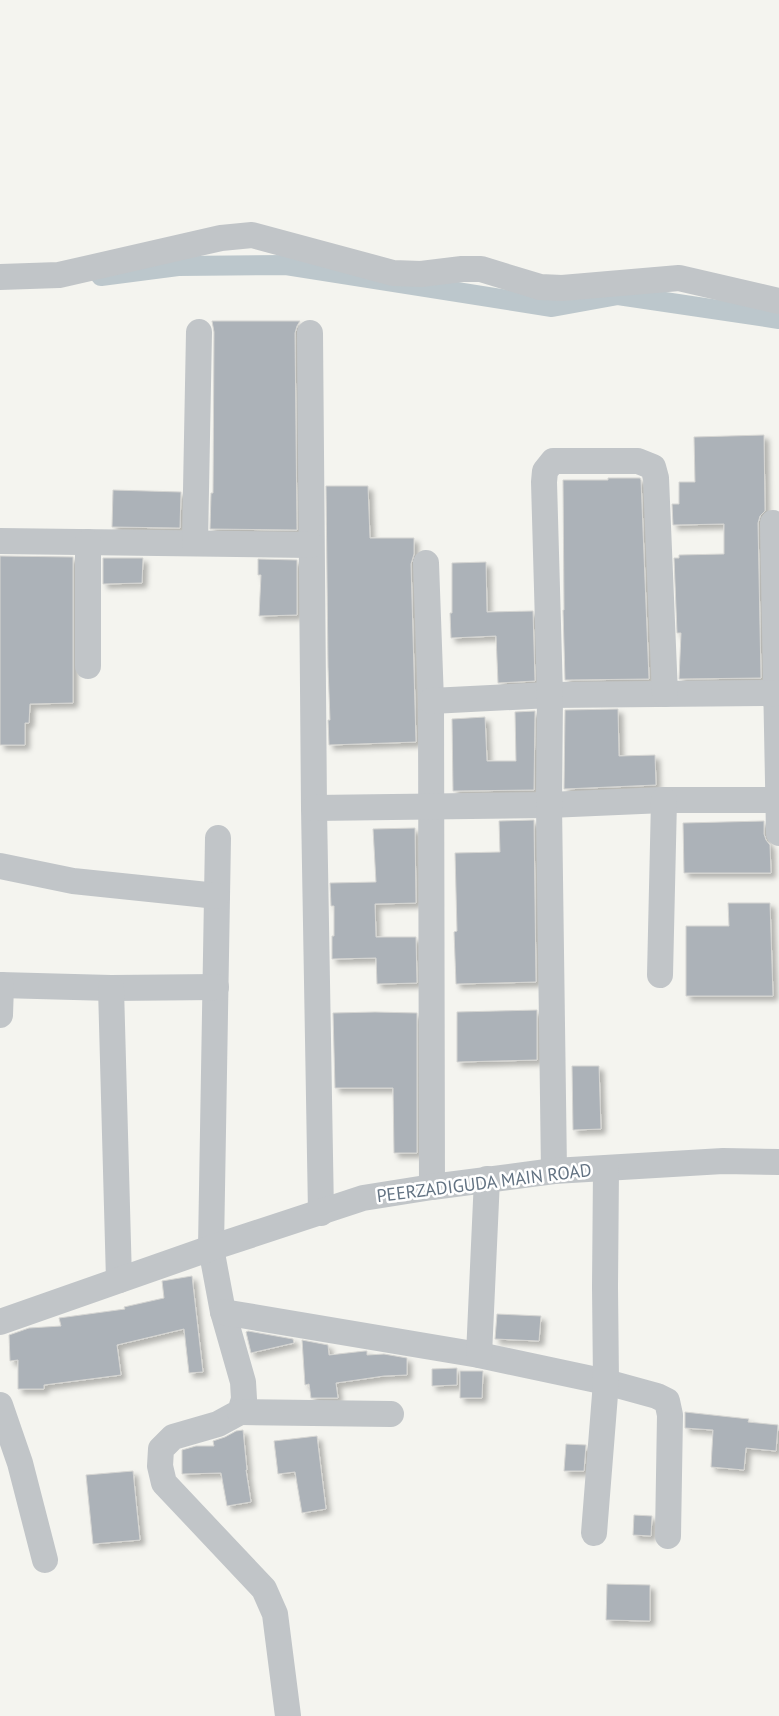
<svg xmlns="http://www.w3.org/2000/svg" width="779" height="1716" font-family="'PT Sans',sans-serif">
<style>
.lines{fill:none;stroke-linecap:round;stroke-linejoin:round}
.canal{stroke:#bcc7cc;stroke-width:20}
.building{fill:#acb2b8;stroke:#d5d5d2;filter:url(#shadow)}
.minor{stroke:#c1c5c8;stroke-width:26}
.labels{text-anchor:middle;stroke-width:5;stroke-linejoin:round;paint-order:stroke}
.street-label{font-size:18px;fill:#627282;stroke:#fff}
</style>
<defs>
<filter id="shadow"><feDropShadow dx="4.5" dy="4.5" stdDeviation="2.5" flood-color="#0004"/></filter>
</defs>
<rect width="100%" height="100%" fill="#f4f4ef"/>
<g class="lines">
<polyline class="canal" points="101,276 178,266 286,265 552,307 618,295 779,319"/>
</g>
<g class="building">
<polygon points="212,321 300,321 297,326 295,333 297,530 210,529 211,493 213,493 214,332"/>
<polygon points="764,435 765,511 760,516 758,523 761,678 679,679 681,633 677,633 674,558 679,558 679,555 724,554 724,524 673,525 672,504 679,504 679,482 695,482 694,437"/>
<polygon points="608,478 640,478 641,480 649,679 565,680 563,610 564,610 563,480 608,480"/>
<polygon points="326,486 368,486 370,538 414,538 414,554 411,564 416,742 329,745 328,720 330,720 328,667"/>
<polygon points="113,490 181,492 180,528 112,527"/>
<polygon points="0,556 73,557 73,703 30,704 29,723 25,723 25,745 0,745"/>
<polygon points="103,558 143,558 142,583 103,584"/>
<polygon points="258,559 297,560 297,615 259,616 261,575 258,575"/>
<polygon points="486,562 487,612 533,611 535,681 498,683 496,636 451,638 450,613 452,613 452,563"/>
<polygon points="618,709 619,756 655,755 656,785 564,789 565,710"/>
<polygon points="535,711 534,790 453,791 452,719 485,717 487,761 516,761 515,712"/>
<polygon points="534,820 536,982 456,984 454,932 457,931 455,853 500,852 499,821"/>
<polygon points="764,821 764,834 766,840 770,845 771,873 684,873 683,823"/>
<polygon points="415,828 416,903 375,904 376,937 416,937 417,983 377,984 376,958 332,959 332,936 334,936 334,906 331,906 330,883 376,882 373,829"/>
<polygon points="728,903 770,903 773,996 686,996 686,926 729,926"/>
<polygon points="537,1010 537,1060 457,1062 457,1012"/>
<polygon points="375,1012 417,1013 417,1153 394,1153 393,1088 335,1088 333,1013"/>
<polygon points="572,1066 599,1066 601,1129 573,1130"/>
<polygon points="192,1276 203,1372 189,1373 184,1329 117,1345 121,1375 44,1385 44,1389 18,1389 18,1360 10,1361 9,1335 29,1328 61,1326 59,1318 125,1309 124,1307 164,1298 162,1281"/>
<polygon points="497,1314 541,1316 539,1341 495,1339"/>
<polygon points="248,1331 293,1339 294,1343 251,1353 246,1332"/>
<polygon points="302,1340 328,1345 329,1355 365,1351 367,1351 367,1355 384,1354 407,1358 407,1375 384,1376 336,1383 338,1398 311,1398 309,1384 305,1385"/>
<polygon points="457,1368 457,1385 432,1386 432,1369"/>
<polygon points="460,1371 483,1371 482,1398 460,1398"/>
<polygon points="685,1412 749,1419 748,1422 778,1425 776,1451 746,1448 744,1470 711,1467 713,1430 685,1428"/>
<polygon points="243,1430 247,1470 246,1470 251,1502 227,1506 221,1473 182,1474 182,1450 196,1446 214,1446 213,1441 225,1437 236,1431"/>
<polygon points="317,1436 326,1509 302,1513 295,1472 278,1474 274,1441"/>
<polygon points="566,1444 586,1445 584,1471 564,1471"/>
<polygon points="133,1471 140,1540 93,1544 86,1475"/>
<polygon points="634,1515 652,1516 651,1536 633,1535"/>
<polygon points="607,1584 650,1585 650,1621 606,1620"/>
</g>
<g class="lines">
<g class="minor">
<polyline points="0,277 59,275 221,238 252,235 393,273 421,274 462,269 481,269 540,287 562,288 679,278 779,301"/>
<polyline points="310,333 314,808 321,1213"/>
<polyline points="773,523 779,833"/>
<polyline points="0,541 311,545"/>
<polyline points="88,542 88,666"/>
<polyline points="195,543 199,332"/>
<polyline points="426,563 431,701 432,1187"/>
<polyline points="431,701 550,695 777,693"/>
<polyline points="314,808 549,805 664,800 779,800"/>
<polyline points="218,838 211,1248 223,1312 243,1382 244,1399 240,1412 218,1424 173,1437 161,1449 160,1466 164,1483 264,1589 275,1614 288,1716"/>
<polyline points="0,866 73,881 217,896"/>
<polyline points="660,975 664,800"/>
<polyline points="0,985 111,988 216,987"/>
<polyline points="111,988 119,1280"/>
<polyline points="0,1015 1,985"/>
<polyline points="554,1171 549,805 550,695 544,482 545,471 553,461 638,461 653,467 656,478 665,694"/>
<polyline points="223,1312 479,1355 606,1382 657,1396 667,1401 670,1415 668,1536"/>
<polyline points="0,1322 211,1248 363,1198 432,1187 554,1171 723,1161 779,1162"/>
<polyline points="479,1355 487,1179"/>
<polyline points="0,1405 20,1463 45,1560"/>
<polyline points="240,1412 391,1414"/>
<polyline points="594,1533 606,1382 605,1287 606,1169"/>
</g>
</g>
<g class="labels">
<g class="street-label">
<text transform="translate(484 1183) rotate(-7)" y="6">PEERZADIGUDA MAIN ROAD</text>
</g>
</g>
</svg>
